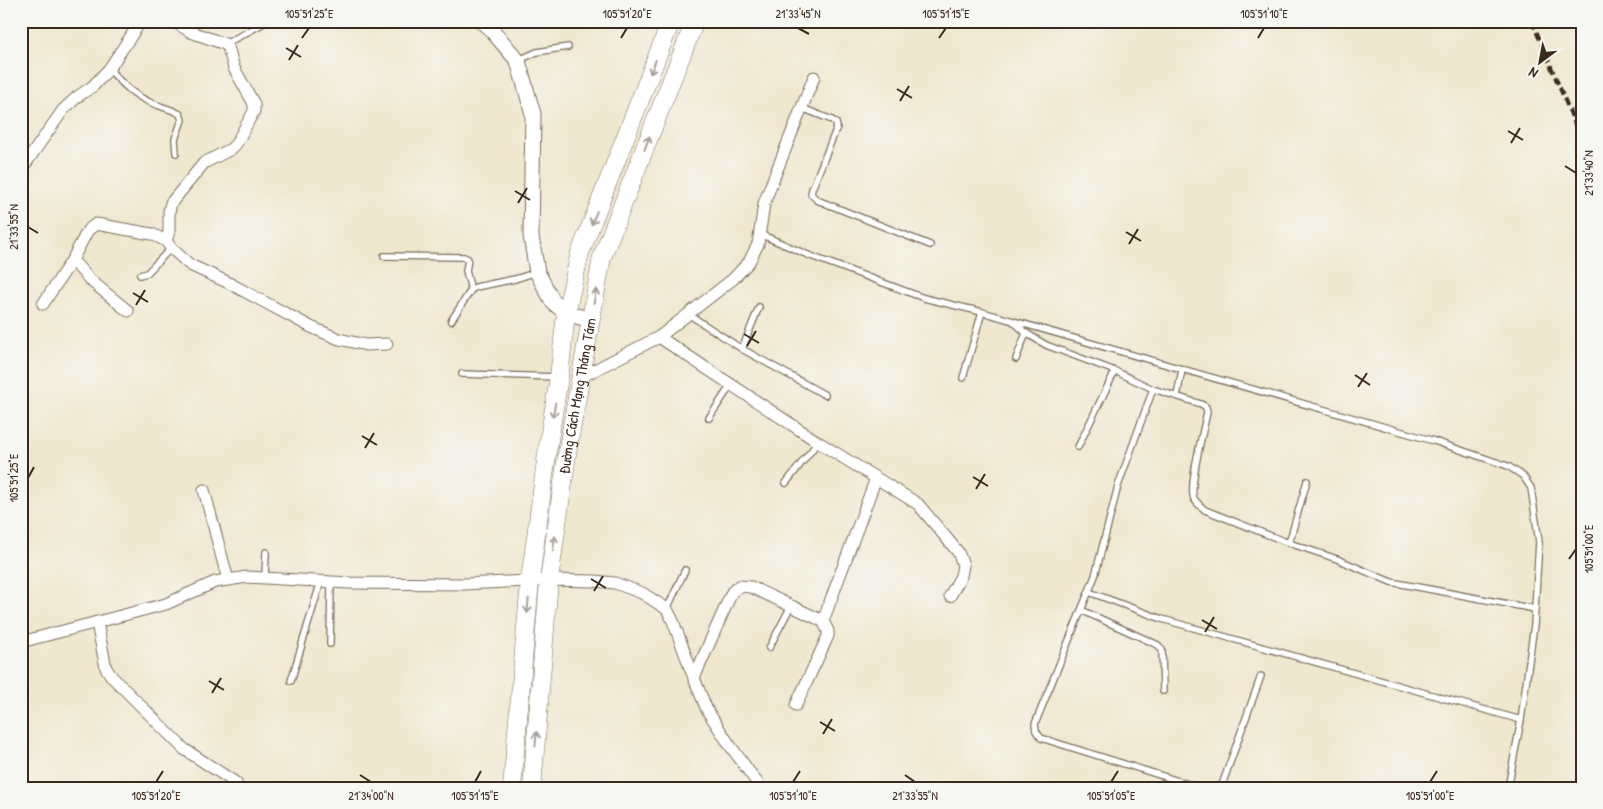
<svg xmlns="http://www.w3.org/2000/svg" width="1603" height="809" font-family="'Patrick Hand',sans-serif">
<style>
.lines{fill:none;stroke-linecap:round;stroke-linejoin:round}
.service-casing{stroke:#7a6c5c;stroke-width:8}
.minor-casing{stroke:#7a6c5c;stroke-width:13}
.secondary-casing{stroke:#7a6c5c;stroke-width:17}
.primary-casing{stroke:#7a6c5c;stroke-width:19}
.service{stroke:#fff;stroke-width:5.5}
.minor{stroke:#fff;stroke-width:11}
.secondary{stroke:#fff;stroke-width:15}
.primary{stroke:#fff;stroke-width:18}
.rail{stroke:#3b2a1e;stroke-width:4;stroke-dasharray:8 4;stroke-linecap:butt}
.oneway{stroke:#a79f9a}
.ticks{fill:none;stroke:#3b2a1e;stroke-width:2}
.labels{text-anchor:middle;stroke-width:4;stroke-linejoin:round;paint-order:stroke}
.street-label{font-size:15px;fill:#3b2a1e;stroke:#f6f6f2}
.neatline{fill:none;stroke:#3b2a1e;stroke-width:2}
.ticks-label{font-size:12px;text-anchor:middle;fill:#3b2a1e}
</style>
<rect width="100%" height="100%" fill="#f6f6f2"/>
<filter id="ink" filterUnits="userSpaceOnUse"><feTurbulence type="fractalNoise" baseFrequency=".02" numOctaves="2"/><feDisplacementMap in="SourceGraphic" scale="10" xChannelSelector="R" yChannelSelector="G"/><feConvolveMatrix kernelMatrix="1 2 1 2 8 2 1 2 1" color-interpolation-filters="sRGB"/></filter>
<filter id="wash" filterUnits="userSpaceOnUse"><feTurbulence type="fractalNoise" baseFrequency=".0096" numOctaves="4" result="noise"/><feDisplacementMap in="SourceGraphic" scale="20" xChannelSelector="R" yChannelSelector="G"/><feGaussianBlur stdDeviation="1.12" result="paint"/><feColorMatrix in="noise" values="0 0 0 0 0 0 0 0 0 0 0 0 0 0 0 0 0 1.4 0 .05"/><feComposite in="paint" operator="in"/></filter>
<g filter="url(#wash)">
<rect width="100%" height="100%" fill="#f0e7cf"/>
</g>
<g filter="url(#ink)">
<g class="lines">
<defs>
<g id="service">
<polyline points="225,44 266,22"/>
<polyline points="519,60 537,52 568,47"/>
<path d="M 109,69 C 123,85 136,98 157,105 C 165,108 173,110 180,114 L 182,120 L 175,139 L 176,153"/>
<polyline points="802,108 832,120 836,123 837,127 812,189 811,194 817,200 930,245"/>
<polyline points="760,234 808,255 924,298 982,312 1434,441 1508,466 1523,476 1531,488 1539,542 1534,625 1521,720 1508,788"/>
<polyline points="384,256 464,257 468,259 466,271 471,290"/>
<polyline points="140,275 147,273 171,248"/>
<polyline points="688,314 742,349 825,395"/>
<polyline points="451,321 471,290 476,287 515,279 537,272"/>
<path d="M 1013,321 L 1026,333 L 1046,345 L 1115,371 L 1153,389 L 1201,404 L 1206,407 L 1207,412 C 1204,429 1188,486 1194,499 C 1197,503 1201,507 1205,510 L 1289,543 L 1337,559 L 1391,582 L 1535,609"/>
<polyline points="742,349 759,307"/>
<polyline points="1016,359 1026,333"/>
<polyline points="462,374 557,377"/>
<polyline points="963,378 982,312"/>
<polyline points="1153,389 1118,486 1095,576 1035,724 1036,731 1041,738 1201,788"/>
<polyline points="1177,396 1182,370"/>
<polyline points="709,418 731,385"/>
<polyline points="1078,447 1115,371"/>
<polyline points="786,483 818,442"/>
<polyline points="1289,543 1307,481"/>
<polyline points="265,578 266,552"/>
<polyline points="1089,592 1162,619 1521,720"/>
<polyline points="667,609 685,570"/>
<polyline points="1081,610 1158,645 1162,650 1163,691"/>
<polyline points="330,644 331,582"/>
<polyline points="769,648 791,606"/>
<polyline points="291,681 321,581"/>
<polyline points="1215,788 1222,785 1261,676"/>
</g>
<g id="minor">
<polyline points="21,170 63,110 77,97 93,86 109,69 141,21"/>
<polyline points="166,241 169,232 169,212 171,203 204,163 231,149 236,144 254,111 254,104 234,68 228,47 225,44 191,32 173,21"/>
<polyline points="72,260 90,280 128,311"/>
<polyline points="43,304 72,260 88,230 96,224 152,234 166,241 171,248 190,265 227,282 311,327 339,339 366,345 387,344"/>
<polyline points="659,337 818,442 918,504 958,552 963,565 961,576 950,596"/>
<polyline points="581,377 659,337 733,279 749,262 758,244 764,204 771,185 814,77"/>
<polyline points="204,490 228,580"/>
<polyline points="823,621 876,478"/>
<polyline points="97,623 106,668 112,677 184,749 236,783"/>
<polyline points="21,642 166,604 215,582 247,577 349,583 464,584 549,580 594,581 615,583 642,593 667,609 673,621 694,678 707,710 729,744 761,788"/>
<polyline points="694,678 732,592 739,586 751,587 823,621 828,631 828,636 796,705"/>
</g>
<polyline id="secondary" points="481,21 490,28 518,61 533,114 531,236 537,272 553,302 566,313 591,320"/>
<g id="primary">
<polyline points="512,788 530,581 548,446 559,377 566,313 580,253 671,21"/>
<path id="s1" d="M 532,788 L 549,580 L 568,448 L 602,257 L 695,21"/>
</g>
</defs>
<use href="#service" class="service-casing"/>
<use href="#minor" class="minor-casing"/>
<use href="#secondary" class="secondary-casing"/>
<use href="#primary" class="primary-casing"/>
<use href="#service" class="service"/>
<use href="#minor" class="minor"/>
<use href="#secondary" class="secondary"/>
<use href="#primary" class="primary"/>
<polyline class="rail" points="1532,21 1582,141"/>
</g>
<defs><path id="oneway-shaft" d="M-6 0H5M1.5-3L5.5 0L1.5 3" fill="none" stroke-width="1.6" stroke-linecap="round" stroke-linejoin="round" transform="scale(1.25)"/></defs>
<g class="oneway">
<use href="#oneway-shaft" transform="translate(653 67) rotate(112)"/>
<use href="#oneway-shaft" transform="translate(647 143) rotate(-69)"/>
<use href="#oneway-shaft" transform="translate(594 218) rotate(112)"/>
<use href="#oneway-shaft" transform="translate(595 296) rotate(-80)"/>
<use href="#oneway-shaft" transform="translate(554 410) rotate(100)"/>
<use href="#oneway-shaft" transform="translate(554 543) rotate(-82)"/>
<use href="#oneway-shaft" transform="translate(528 606) rotate(95)"/>
<use href="#oneway-shaft" transform="translate(536 739) rotate(-85)"/>
</g>
</g>
<path class="ticks" d="M 798,28 L 809,34M 302,38 L 309,28M 621,38 L 627,28M 939,38 L 946,28M 1258,38 L 1264,28M 286,48 L 301,57M 289,60 L 298,45M 897,89 L 912,98M 900,101 L 909,86M 1508,131 L 1523,140M 1511,143 L 1520,128M 1565,166 L 1576,173M 515,191 L 530,200M 518,203 L 527,188M 28,227 L 38,233M 1126,232 L 1141,241M 1129,244 L 1138,229M 133,293 L 148,302M 136,305 L 145,290M 744,334 L 759,343M 747,346 L 756,331M 1355,375 L 1370,385M 1358,387 L 1367,373M 362,436 L 377,445M 365,448 L 374,433M 973,477 L 988,486M 28,478 L 34,467M 976,489 L 985,474M 1569,559 L 1576,549M 591,579 L 606,588M 594,591 L 603,576M 1202,620 L 1217,629M 1205,632 L 1214,617M 209,681 L 224,690M 212,693 L 221,678M 820,722 L 835,731M 823,734 L 832,719M 360,775 L 371,782M 905,775 L 915,782M 156,782 L 163,771M 475,782 L 481,771M 793,782 L 800,771M 1111,782 L 1118,771M 1430,782 L 1437,771"/>
<g class="labels">
<g class="street-label">
<text dy="5" stroke="none"><textPath href="#s1" startOffset="395">Đường Cách Mạng Tháng Tám</textPath></text>
</g>
</g>
<rect width="1603" height="809" fill="none" stroke="#f6f6f2" stroke-width="55"/>
<g transform="translate(1540 62) rotate(212)" stroke="#f6f6f2" stroke-width="4" paint-order="stroke">
<path d="M0-4L9 19L0 12L-9 19Z" fill="#3b2a1e"/>
<text y="-8" font-size="14" font-weight="bold" text-anchor="middle" fill="#3b2a1e">N</text>
</g>
<rect x="28" y="28" width="1548" height="754" class="neatline"/>
<g class="ticks-label">
<text x="309" y="18">105°51'25"E</text>
<text x="627" y="18">105°51'20"E</text>
<text x="798" y="18">21°33'45"N</text>
<text x="946" y="18">105°51'15"E</text>
<text x="1264" y="18">105°51'10"E</text>
<text transform="translate(1589 173) rotate(-90)" y="4">21°33'40"N</text>
<text transform="translate(14 227) rotate(-90)" y="4">21°33'55"N</text>
<text transform="translate(14 478) rotate(-90)" y="4">105°51'25"E</text>
<text transform="translate(1589 549) rotate(-90)" y="4">105°51'00"E</text>
<text x="156" y="800">105°51'20"E</text>
<text x="371" y="800">21°34'00"N</text>
<text x="475" y="800">105°51'15"E</text>
<text x="793" y="800">105°51'10"E</text>
<text x="915" y="800">21°33'55"N</text>
<text x="1111" y="800">105°51'05"E</text>
<text x="1430" y="800">105°51'00"E</text>
</g>
</svg>
